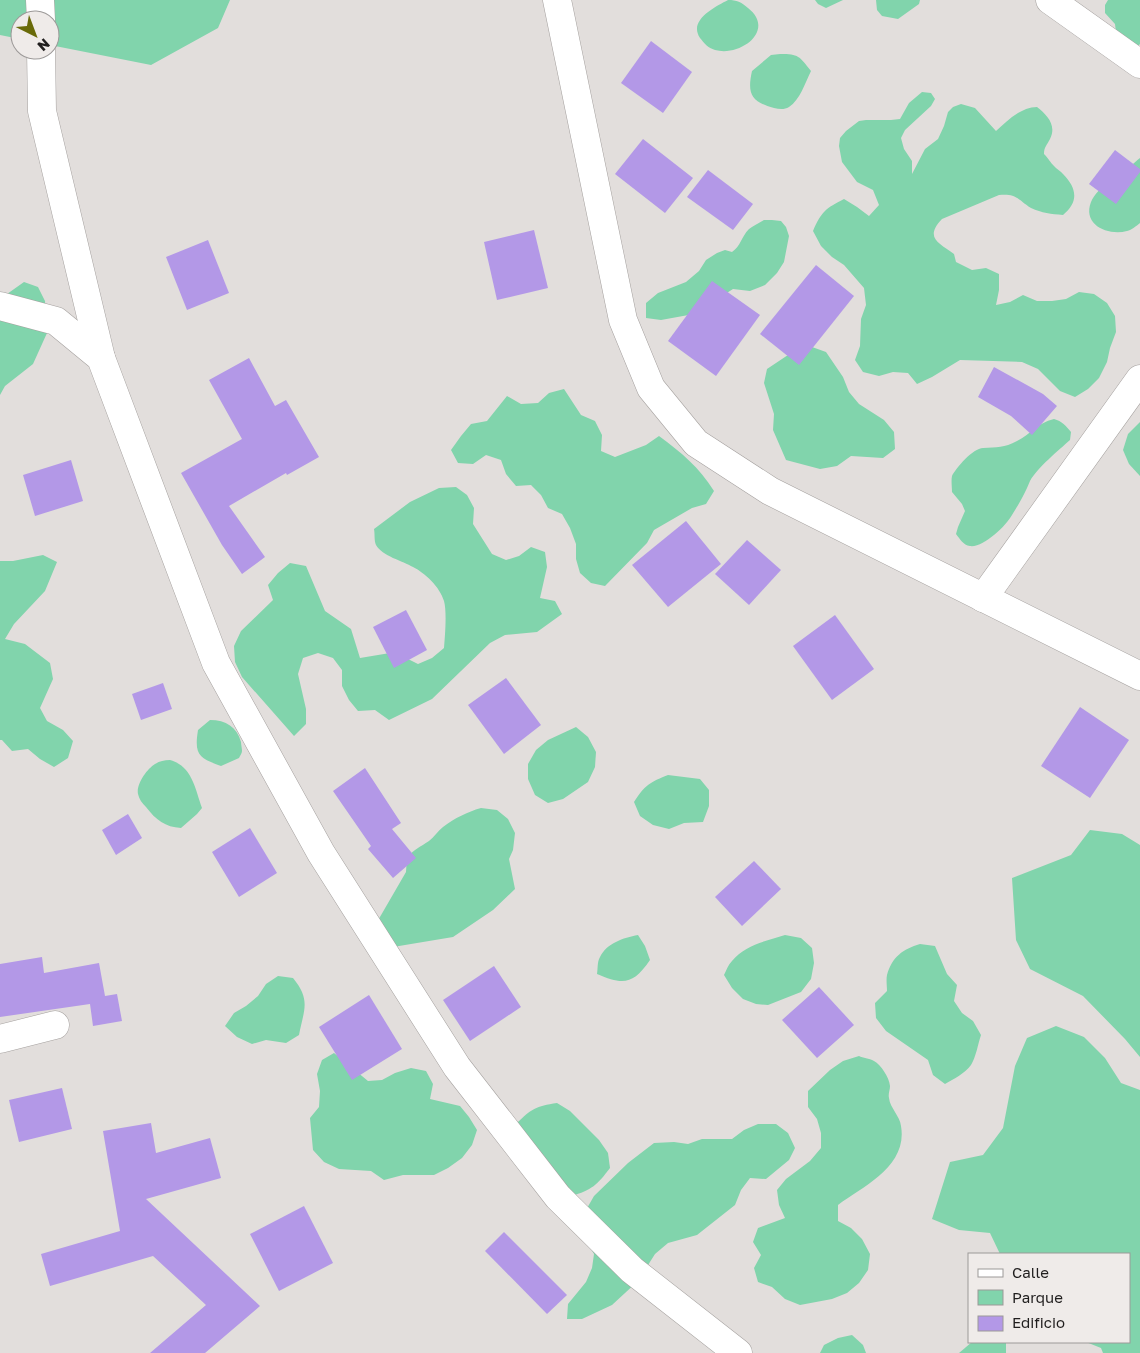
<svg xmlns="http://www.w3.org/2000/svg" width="1140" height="1353" font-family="'Golos Text',sans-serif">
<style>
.green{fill:#81d4ac}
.building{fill:#b398e7}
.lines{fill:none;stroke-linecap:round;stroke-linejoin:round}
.minor-casing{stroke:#a5a19f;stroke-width:29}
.minor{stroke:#fff;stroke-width:28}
</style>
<rect width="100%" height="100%" fill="#e2dedc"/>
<g class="green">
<polygon points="0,0 230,0 218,28 151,65 50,45 50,20 20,20 20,39 0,35"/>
<path d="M 728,0 C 737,0 741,2 748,8 C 776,30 741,57 715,50 C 708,48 704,43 700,38 C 688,20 715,7 728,0 Z"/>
<polygon points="815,0 843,0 826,8 818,4"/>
<polygon points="876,0 920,0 919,4 898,19 882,16 877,10"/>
<polygon points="1108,0 1140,0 1140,44 1138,46 1120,39 1116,32 1115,24 1105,13 1105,5"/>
<path d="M 780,54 C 799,54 799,56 811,71 C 805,83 800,100 789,107 C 784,110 779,109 774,108 C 751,102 747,94 752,71 L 771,55 Z"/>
<path d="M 922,92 L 931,93 L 935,99 L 931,106 L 905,130 L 901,138 L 904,149 L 912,161 L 912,174 L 925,149 L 938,139 L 944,126 L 948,112 L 953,107 L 961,104 L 975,108 L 996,131 C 1007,121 1021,107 1037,107 C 1047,115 1057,125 1050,139 C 1047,145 1044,147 1044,154 C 1049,159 1050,162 1054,166 C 1056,169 1061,171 1063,174 C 1077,188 1079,202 1063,215 C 1051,214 1042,213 1031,208 C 1018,200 1017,193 999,195 L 942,219 C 924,238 939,243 954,254 L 956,262 L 972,270 L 986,268 L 999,274 L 999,290 L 996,305 L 1010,302 L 1023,295 L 1037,301 L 1052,301 L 1066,299 L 1079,292 L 1094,294 L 1107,303 L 1115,316 L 1116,332 L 1110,348 L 1107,362 L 1099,378 L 1088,389 L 1075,397 L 1060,391 L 1038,369 L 1022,362 L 960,360 L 932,377 L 917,384 L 908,373 L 893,372 L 879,376 L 863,372 L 855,360 L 860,346 L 861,319 L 866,305 L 864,288 L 844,265 L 832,257 L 821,246 L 813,231 C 821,212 826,208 844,199 L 857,207 L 869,216 L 879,205 L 873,190 L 857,182 L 842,162 L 839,146 L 840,138 L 846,131 L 859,121 L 866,120 L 891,120 L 900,119 L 909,103 Z"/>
<path d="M 1140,158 L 1140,223 C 1136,226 1132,230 1127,231 C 1108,236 1082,225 1091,202 C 1098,186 1119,176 1131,166 C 1134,163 1137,160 1140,158 Z"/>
<path d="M 764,220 L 772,220 L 781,221 L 786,227 L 789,236 L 784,262 L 777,273 L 765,285 L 750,291 L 733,289 L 694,314 L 661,320 L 646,318 L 646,303 L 658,293 L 686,282 L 699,271 L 706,260 L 717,253 L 725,250 L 732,252 C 741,246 741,237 749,229 C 753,226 759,223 764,220 Z"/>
<polygon points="24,282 38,287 45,301 47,333 33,364 5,386 0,395 0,299"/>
<polygon points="812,347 826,352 843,377 849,392 859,404 884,420 894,432 895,449 883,458 851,456 837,466 820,469 786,460 773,430 774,414 764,383 767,369 794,351"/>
<path d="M 564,389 L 581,415 L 595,421 L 602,435 L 601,451 L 615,457 L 646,445 L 659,436 C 682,453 699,467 714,491 L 706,504 L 692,508 L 654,530 L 647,543 L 605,586 L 591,583 L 580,573 L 576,559 L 576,544 L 570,528 L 562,514 L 548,508 L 541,495 L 531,485 L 516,486 L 506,474 L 501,460 L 486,455 L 473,464 L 458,463 L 451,450 L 461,436 L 471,424 L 487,421 L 507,396 L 521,404 L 538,403 L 549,393 Z"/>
<path d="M 1054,419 C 1062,421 1066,426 1071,432 L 1070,440 C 1058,451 1038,467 1030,481 C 1029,483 1028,486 1027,488 C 1023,497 1017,507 1012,515 C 1006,526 983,548 970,546 C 963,545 960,539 956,534 L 958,527 L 965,511 L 962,504 L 952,492 C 952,487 951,481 952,476 C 956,468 973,448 983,448 C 997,447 1004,448 1017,441 C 1031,434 1037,423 1054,419 Z"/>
<polygon points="1140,422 1140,476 1129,464 1123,450 1128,434"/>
<path d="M 456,487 L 467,495 L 474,508 L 473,524 L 492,554 L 506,560 L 519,556 L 531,547 L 545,552 L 547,567 L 540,598 L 555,601 L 562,614 L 537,632 L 505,635 L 490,643 L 432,699 L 389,720 L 375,710 L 358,711 L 349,700 L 342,686 L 342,670 L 333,658 L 318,653 L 303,658 L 298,674 L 306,709 L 306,724 L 294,736 L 242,677 L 235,662 L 234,646 L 241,631 L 273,600 L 268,585 L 278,573 L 290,563 L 306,566 L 325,611 L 351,629 L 360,658 L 390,653 L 404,657 L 418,664 L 432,658 L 444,648 C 445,636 447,612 444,601 C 440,587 425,573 413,567 C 403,561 382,556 376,545 C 374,541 375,534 374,529 L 410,502 L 439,488 Z"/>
<polygon points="43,555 57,562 45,591 14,624 5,639 25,644 50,663 53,679 40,708 47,721 63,730 73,741 68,758 54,767 40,759 28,749 12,751 2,740 0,740 0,561 13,561"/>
<path d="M 210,720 C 226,720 237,727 241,742 C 241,744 242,749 242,751 C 242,753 240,756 239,758 L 221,766 C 199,758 194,755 198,730 Z"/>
<polygon points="576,727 588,737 596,752 595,767 588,782 563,799 548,803 535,795 528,779 528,764 536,750 548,740"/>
<path d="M 170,760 C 192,766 195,788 202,808 L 197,814 L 181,828 C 165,827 156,820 146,807 C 142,803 139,799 138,794 C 136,784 147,769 155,764 C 160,761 164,760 170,760 Z"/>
<path d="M 668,775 L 700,779 L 709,790 L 709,806 L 703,822 L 684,823 L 669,829 L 653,825 L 640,816 L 634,802 C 645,785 650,782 668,775 Z"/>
<path d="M 481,808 L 497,810 L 508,819 L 515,833 L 513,850 L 509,859 L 515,889 L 493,910 L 453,937 L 387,948 L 373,929 L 406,872 L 407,857 C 415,849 420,847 429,841 C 434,837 438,831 443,827 C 455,818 467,812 481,808 Z"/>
<polygon points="1090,830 1122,834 1140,845 1140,1057 1125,1039 1083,996 1030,969 1016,940 1012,878 1071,855"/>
<path d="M 638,935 L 645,946 L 650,960 C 633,985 623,985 597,974 C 598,969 597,962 600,957 C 607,943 623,938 638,935 Z"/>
<path d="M 785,935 L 801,938 L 812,948 L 814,963 L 811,979 L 801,992 L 768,1005 L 756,1004 L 743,999 L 732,988 L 724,975 C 726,971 728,965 732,961 C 745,945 766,941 785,935 Z"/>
<path d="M 920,944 L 935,946 L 947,974 L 957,985 L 954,1001 L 962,1013 L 973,1021 L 981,1035 C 978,1044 976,1057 971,1065 C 965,1073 954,1079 945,1084 L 933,1075 L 928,1060 L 886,1031 L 876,1018 L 875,1003 L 887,991 C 887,986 886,980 887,975 C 892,957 903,949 920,944 Z"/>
<path d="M 278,976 L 293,978 C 311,1000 304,1009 299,1035 L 286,1043 L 266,1040 L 252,1044 L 237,1037 L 225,1026 L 234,1013 L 246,1006 L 258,996 L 266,984 Z"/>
<polygon points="1056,1026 1084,1037 1105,1058 1121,1083 1140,1090 1140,1353 1103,1353 1101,1348 1086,1342 1129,1342 1129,1254 1000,1254 990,1233 959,1230 932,1219 950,1162 983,1155 1003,1128 1015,1066 1027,1038"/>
<polygon points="334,1053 368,1081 382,1080 395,1073 411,1068 426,1071 433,1084 430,1099 460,1106 469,1117 477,1130 472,1145 462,1158 448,1168 434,1175 403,1175 384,1180 371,1171 339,1169 324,1162 313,1150 310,1118 319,1107 320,1091 317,1074 322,1060"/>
<path d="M 859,1056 C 863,1058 869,1058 874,1061 C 881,1065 889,1077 890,1086 C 890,1090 888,1094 889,1098 C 890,1108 900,1116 901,1126 C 908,1166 864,1186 838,1205 L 838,1221 L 851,1228 L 862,1239 L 870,1254 L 868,1270 L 859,1283 L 847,1293 L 832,1299 L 800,1305 L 785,1299 L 772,1287 L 758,1282 L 754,1268 L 761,1255 L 753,1242 L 758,1228 L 785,1218 L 779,1205 L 777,1190 L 786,1179 L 810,1161 L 821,1148 L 821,1133 L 817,1119 L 808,1107 L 808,1091 L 830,1070 L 843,1061 Z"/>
<path d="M 557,1103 L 570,1111 L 599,1140 L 608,1153 L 610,1168 C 597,1185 592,1190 571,1196 L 516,1124 C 531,1109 536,1106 557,1103 Z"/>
<polygon points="758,1124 776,1124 788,1133 795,1148 789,1160 766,1179 750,1178 741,1190 735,1205 697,1235 668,1243 655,1254 638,1281 612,1305 582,1319 567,1319 568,1304 586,1282 592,1268 594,1254 586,1240 586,1210 594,1196 628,1163 654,1143 674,1142 688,1144 702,1139 732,1139 744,1130"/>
<polygon points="852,1335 863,1345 866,1353 820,1353 824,1345 838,1338"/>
<polygon points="972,1342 1006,1342 1006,1353 959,1353"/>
</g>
<g class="building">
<polygon points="651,41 692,72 663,113 621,83"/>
<polygon points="643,139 693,178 665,213 615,174"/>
<polygon points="1115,150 1140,169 1140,172 1116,204 1089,184"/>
<polygon points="708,170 753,204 733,230 687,197"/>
<polygon points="534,230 548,288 497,300 484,242"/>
<polygon points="208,240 229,293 187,310 166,257"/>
<polygon points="816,265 854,296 799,365 760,334"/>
<polygon points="712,281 760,315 716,376 668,341"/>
<polygon points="249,358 275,406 286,400 319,457 287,475 286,473 229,506 265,557 242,574 222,545 181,473 242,439 209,380"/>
<polygon points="994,367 1043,394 1057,406 1032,435 1011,416 978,397"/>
<polygon points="71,460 83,501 35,516 23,475"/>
<polygon points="686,521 721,564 668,607 632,565"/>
<polygon points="747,540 781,570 749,605 715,574"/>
<polygon points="406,610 427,650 394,668 373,627"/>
<polygon points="835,615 874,669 832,700 793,646"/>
<polygon points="506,678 541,725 504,754 468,705"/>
<polygon points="163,683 172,709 141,720 132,694"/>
<polygon points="1080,707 1129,740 1090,798 1041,766"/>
<polygon points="365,768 401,823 392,829 416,858 393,878 368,849 371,846 333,791"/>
<polygon points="128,814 142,838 116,855 102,830"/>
<polygon points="250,828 277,873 239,897 212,852"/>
<polygon points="754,861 781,889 742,926 715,897"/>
<polygon points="42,957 44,973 99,963 105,996 117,994 122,1021 93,1026 90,1004 0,1017 0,964"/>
<polygon points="494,966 521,1007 470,1041 443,1000"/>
<polygon points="819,987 854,1025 817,1058 782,1020"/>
<polygon points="369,995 402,1049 352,1080 319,1027"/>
<polygon points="62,1088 72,1129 19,1142 9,1100"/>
<polygon points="151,1123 156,1153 210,1138 221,1178 146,1199 260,1306 205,1353 150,1353 206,1305 153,1256 50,1286 41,1254 120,1231 103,1131"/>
<polygon points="304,1206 333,1263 279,1291 250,1234"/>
<polygon points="504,1232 567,1295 547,1314 485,1251"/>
</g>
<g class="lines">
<defs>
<g id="minor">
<polyline points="40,0 41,20"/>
<polyline points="557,0 623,320 651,388 696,443 770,491 1140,676"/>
<polyline points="1050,0 1140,64"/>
<polyline points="41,50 42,111 101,358"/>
<polyline points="0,306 56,321 101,358 216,663 321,853 457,1067 558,1197 632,1270 738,1353"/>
<polyline points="983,598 1140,379"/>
<polyline points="0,1039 55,1025"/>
</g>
</defs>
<use href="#minor" class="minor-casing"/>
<use href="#minor" class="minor"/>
</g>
<rect x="968" y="1253" width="162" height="90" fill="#efebe9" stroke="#9c9998"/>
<rect x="978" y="1269" width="25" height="8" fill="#ffffff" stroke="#9c9998"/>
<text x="1012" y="1278" font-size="15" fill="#201e1e">Calle</text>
<rect x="978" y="1290" width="25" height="15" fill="#81d4ac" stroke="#9c9998"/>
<text x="1012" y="1303" font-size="15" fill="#201e1e">Parque</text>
<rect x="978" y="1316" width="25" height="15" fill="#b398e7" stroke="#9c9998"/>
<text x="1012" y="1328" font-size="15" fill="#201e1e">Edificio</text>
<g transform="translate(35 35) rotate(138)"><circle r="24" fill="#efebe9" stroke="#9c9998"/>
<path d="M0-4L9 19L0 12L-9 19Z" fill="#696a09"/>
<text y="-8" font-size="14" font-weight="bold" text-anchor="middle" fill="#201e1e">N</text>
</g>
</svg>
